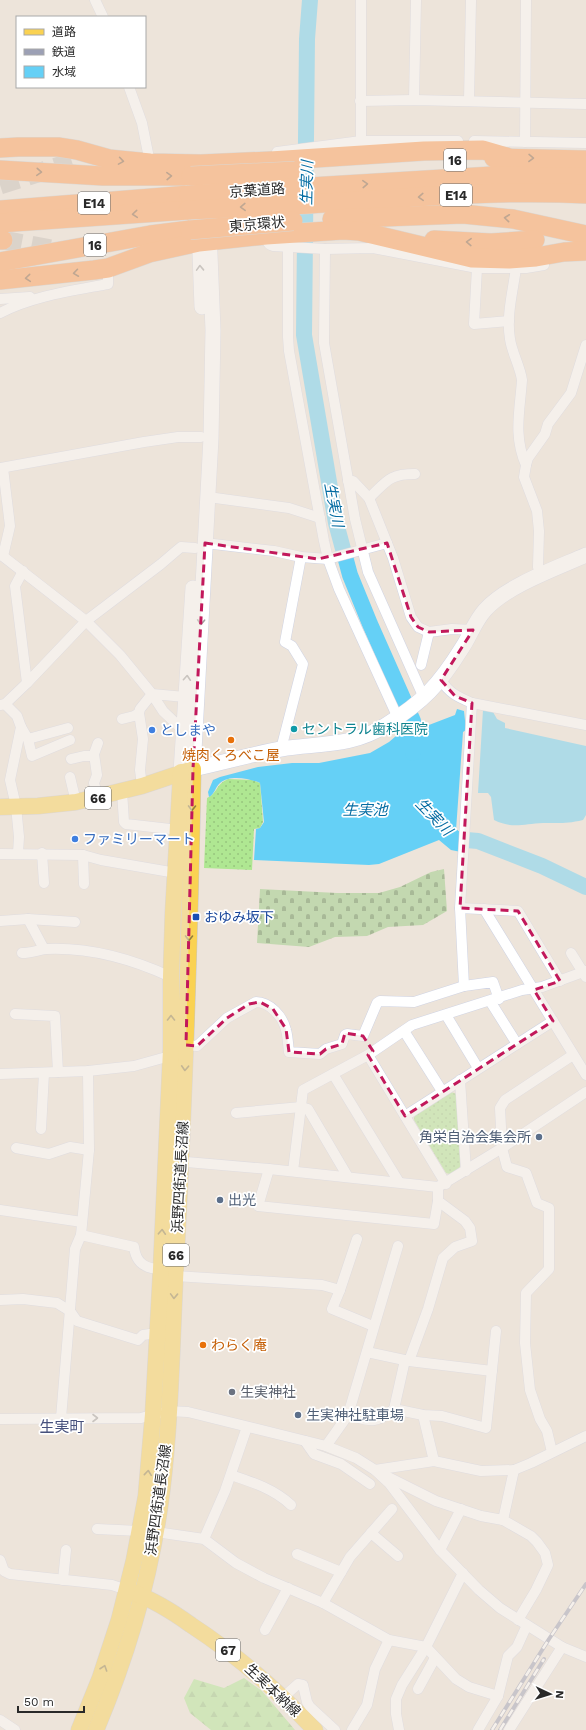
<svg xmlns="http://www.w3.org/2000/svg" width="586" height="1730" font-family="'Work Sans','Noto Sans JP',sans-serif">
<style>
.grass{fill:url(#grass-dots)}
.forest{fill:url(#forest-firs)}
.cemetery{fill:url(#cemetery-stones)}
.water{fill:#65d0f6}
.lines{fill:none;stroke-linecap:round;stroke-linejoin:round}
.river{stroke:#65d0f6;stroke-width:16}
.highway-tunnel{stroke:#c6bfb7;stroke-width:19;stroke-dasharray:19 10;stroke-linecap:butt}
.street-casing{stroke:#cfd3e3;stroke-width:11}
.secondary-casing{stroke:#cfd3e3;stroke-width:16}
.primary-casing{stroke:#c7c7c7;stroke-width:17}
.highway-casing{stroke:#c7c7c7;stroke-width:20}
.street{stroke:#fff;stroke-width:10}
.secondary{stroke:#fff;stroke-width:15}
.primary{stroke:#fad252;stroke-width:16}
.highway{stroke:#ff9c52;stroke-width:19}
.rail-casing{stroke:#9ca0b5;stroke-width:4}
.rail{stroke:#fff;stroke-width:2.5;stroke-dasharray:8;stroke-linecap:butt}
.highway-bridge-casing{stroke:#c7c7c7;stroke-width:20;stroke-linecap:butt}
.highway-bridge{stroke:#ff9c52;stroke-width:19}
.oneway{stroke:#895d3b}
.oneway2{stroke:#9f9f9f}
.oneway3{stroke:#927e3e}
.marked{fill:none;stroke:#c2185b;stroke-width:3;stroke-dasharray:8 5;stroke-linejoin:round}
.culture-dot{fill:#0f9aa8;stroke:#fff;stroke-width:1.5}
.shop-dot{fill:#3f7fe0;stroke:#fff;stroke-width:1.5}
.food-dot{fill:#e8710a;stroke:#fff;stroke-width:1.5}
.transit-dot{fill:#1a4fb4;stroke:#fff;stroke-width:1.5}
.service-dot{fill:#5c6f8a;stroke:#fff;stroke-width:1.5}
.worship-dot{fill:#6b7280;stroke:#fff;stroke-width:1.5}
.labels{text-anchor:middle;stroke-width:3.5;stroke-linejoin:round;paint-order:stroke}
.shield{fill:#fff;stroke:#696969;stroke-width:1}
.shield-label{font-size:13px;font-weight:bold;fill:#292929}
.street-label{font-size:14px;fill:#292929;stroke:#fff}
.culture-label{font-size:14px;fill:#0d838f;stroke:#fff;text-anchor:start}
.shop-label{font-size:14px;fill:#366cbe;stroke:#fff;text-anchor:start}
.food-label{font-size:14px;fill:#c56008;stroke:#fff}
.transit-label{font-size:14px;fill:#164399;stroke:#fff;text-anchor:start}
.service-label{font-size:14px;fill:#4e5e75;stroke:#fff;text-anchor:start}
.worship-label{font-size:14px;fill:#5b616d;stroke:#fff;text-anchor:start}
.water-label{font-size:15px;font-style:italic;fill:#046ca2;stroke:#fff}
.neighbourhood-label{font-size:15px;fill:#47517d;stroke:#fff}
</style>
<defs>
<pattern id="grass-dots" width="8" height="8" patternUnits="userSpaceOnUse"><rect width="8" height="8" fill="#afe792"/><path d="M2 2h.1M6 6h.1" fill="none" stroke="#97c67e" stroke-width="1.8" stroke-linecap="round"/></pattern>
<pattern id="forest-firs" width="22" height="20" patternUnits="userSpaceOnUse"><rect width="22" height="20" fill="#afe792"/><path d="M5 1l3.5 6h-7zM16 11l3.5 6h-7z" fill="#97c67e"/></pattern>
<pattern id="cemetery-stones" width="16" height="16" patternUnits="userSpaceOnUse"><rect width="16" height="16" fill="#c3d8b0"/><path d="M2 7V4a2 2 0 0 1 4 0v3zM10 15v-3a2 2 0 0 1 4 0v3z" fill="#a8b997"/></pattern>
</defs>
<rect width="100%" height="100%" fill="#ede4da"/>
<g class="grass">
<path d="M 228,779 L 252,780 L 260,783 L 263,822 L 260,828 L 254,829 L 252,870 L 204,868 L 207,798 C 218,793 215,785 228,779 Z"/>
<polygon points="448,1091 457,1094 461,1164 459,1169 450,1174 446,1173 414,1120 415,1112"/>
</g>
<polygon class="forest" points="244,1678 262,1691 295,1730 211,1730 190,1713 184,1698 194,1679 224,1688"/>
<polygon class="cemetery" points="444,869 447,911 423,925 388,927 367,936 335,937 309,947 257,943 260,889 337,893 379,893 400,887 431,872"/>
<g class="water">
<path d="M 457,709 L 464,711 L 466,730 L 463,732 L 456,830 L 462,833 L 461,852 L 451,850 L 439,840 L 379,864 L 369,865 L 254,860 L 256,829 L 260,828 L 264,822 L 260,783 C 251,779 230,774 220,783 C 215,787 215,794 209,797 L 208,792 L 213,780 L 220,777 L 258,767 L 292,763 L 319,763 L 370,753 L 389,742 L 403,730 L 408,733 L 455,715 Z"/>
<path d="M 483,710 L 493,712 L 497,719 L 505,723 L 505,728 L 586,746 L 586,815 L 583,820 C 566,824 559,823 543,823 C 523,824 512,829 494,820 L 491,797 L 488,793 L 478,793 Z"/>
</g>
<g class="lines">
<g class="river">
<polyline points="310,0 307,39 304,335 336,523 350,575 370,624 413,721 413,753"/>
<polyline points="449,833 455,839 478,841 542,866 586,887"/>
</g>
<g class="highway-tunnel">
<polyline points="0,185 72,162"/>
<polyline points="3,240 61,251"/>
</g>
<defs>
<g id="street">
<polyline points="95,0 103,17"/>
<polyline points="361,0 361,141"/>
<polyline points="129,87 142,123 150,163"/>
<polyline points="414,100 416,0"/>
<polyline points="360,101 414,100 586,104"/>
<polyline points="469,101 471,0"/>
<polyline points="474,141 586,143"/>
<polyline points="525,142 526,0"/>
<polyline points="277,152 361,141 458,141"/>
<path d="M 266,232 C 266,238 266,244 273,246 L 325,249 L 373,248 L 477,268 L 526,268 L 544,265"/>
<polyline points="288,247 288,337 289,351 324,541 328,559 339,589 398,718"/>
<polyline points="325,249 324,343 355,519 368,572 424,698"/>
<polyline points="477,268 474,324 509,321"/>
<path d="M 516,268 C 513,291 506,316 510,339 C 512,353 520,366 522,380 C 520,410 513,436 526,465"/>
<polyline points="0,299 30,297"/>
<path d="M 0,313 C 33,296 71,291 108,284 L 108,268"/>
<polyline points="0,468 144,442 178,437 201,437"/>
<polyline points="348,481 353,481 369,498 393,558 411,617 418,627 429,632 452,629 473,630"/>
<polyline points="208,497 289,508 320,518"/>
<path d="M 369,498 C 387,481 389,474 415,474"/>
<polyline points="205,543 274,551 301,557 328,559 387,543"/>
<polyline points="0,554 86,621 120,655 152,694 185,697"/>
<polyline points="3,556 10,526 3,468"/>
<polyline points="23,571 15,586 27,683"/>
<polyline points="541,575 538,567 539,531 537,511 524,477 526,465 528,458 545,434 548,424 571,393 586,345"/>
<polyline points="421,665 429,632"/>
<path d="M 441,680 C 449,693 458,697 472,703 L 586,725"/>
<polyline points="5,704 17,716 21,727 10,780 16,806 19,837 18,853"/>
<polyline points="0,705 5,704 27,683 86,621 161,564 175,552 181,547 195,548"/>
<polyline points="122,719 134,716 139,713"/>
<polyline points="21,727 28,739 32,756 70,740"/>
<polyline points="28,739 68,728"/>
<polyline points="98,743 94,754 97,775 94,783 98,798"/>
<polyline points="281,749 303,664 292,646 285,642 301,557"/>
<polyline points="71,759 84,756 94,756"/>
<polyline points="70,777 76,802"/>
<polyline points="142,786 140,770 143,739 139,713 140,709 152,694 163,711 183,730"/>
<polyline points="122,791 124,822 126,824 179,830"/>
<polyline points="42,853 44,883"/>
<polyline points="0,854 83,855 101,860 176,873"/>
<polyline points="83,855 84,884"/>
<polyline points="460,908 518,911 560,981"/>
<polyline points="484,909 586,1075"/>
<polyline points="28,919 44,949"/>
<polyline points="0,921 28,919 75,922"/>
<path d="M 22,953 C 31,953 38,950 46,949 C 89,947 132,959 171,977"/>
<polyline points="571,953 586,977"/>
<polyline points="464,986 460,908 472,703"/>
<polyline points="490,1001 517,1044"/>
<polyline points="15,1014 55,1016 58,1072"/>
<polyline points="446,1015 478,1068"/>
<polyline points="404,1031 442,1091"/>
<path d="M 186,1045 L 197,1046 L 227,1018 L 256,1002 C 270,1002 283,1017 286,1030 C 288,1037 288,1045 289,1052 L 320,1054 L 326,1049 L 342,1044 L 345,1035 L 347,1034 L 363,1036 L 377,1003 L 380,1001 L 414,1002 L 464,986 L 493,982 L 499,999"/>
<polyline points="368,1055 446,1184"/>
<polyline points="0,1074 88,1071 134,1066 170,1056"/>
<polyline points="333,1074 399,1182"/>
<polyline points="460,1080 466,1171"/>
<polyline points="236,1113 301,1107 308,1109 348,1177"/>
<polyline points="405,1116 553,1021"/>
<polyline points="41,1129 44,1073"/>
<polyline points="16,1148 49,1154 70,1147 89,1150"/>
<polyline points="175,1161 269,1169 438,1187 502,1148 586,1092"/>
<polyline points="269,1169 258,1206 434,1224 438,1201 438,1187"/>
<polyline points="293,1171 303,1090 368,1055 412,1025 522,990 542,987 586,971"/>
<polyline points="0,1210 82,1222"/>
<path d="M 81,1235 L 134,1247 C 136,1263 145,1269 161,1269"/>
<polyline points="175,1276 322,1285 340,1290 332,1309 373,1326"/>
<polyline points="340,1290 357,1239"/>
<polyline points="0,1300 23,1299 57,1303 70,1311 77,1321 138,1340 143,1335 157,1333"/>
<polyline points="367,1352 409,1361 492,1371"/>
<polyline points="405,1360 394,1409 423,1415 442,1416 486,1428 496,1331"/>
<polyline points="409,1361 428,1309 443,1258 455,1247 472,1241 470,1228 465,1221 438,1201"/>
<path d="M 348,1415 C 370,1421 375,1425 394,1409"/>
<polyline points="423,1415 434,1461"/>
<polyline points="61,1418 75,1249 81,1235 89,1150 88,1071"/>
<path d="M 0,1419 L 141,1418 C 156,1413 172,1410 188,1412 L 326,1446 L 356,1458 L 375,1470 L 389,1483 L 440,1550 L 479,1590 L 500,1608 L 527,1625 L 562,1647 L 586,1657"/>
<polyline points="305,1441 314,1454 341,1464 370,1484"/>
<polyline points="326,1446 348,1415 398,1246"/>
<polyline points="552,1452 547,1431 540,1419 530,1390 525,1343 526,1293 549,1269 549,1208 537,1203 526,1173 507,1167 502,1148 500,1108 505,1100 573,1055"/>
<polyline points="375,1470 434,1461 481,1471 514,1470 531,1463 586,1436"/>
<path d="M 231,1475 C 252,1482 274,1489 291,1505"/>
<polyline points="384,1475 436,1501 481,1516 503,1520 531,1536 537,1542 545,1553 548,1565 536,1590 518,1620"/>
<polyline points="503,1520 514,1470"/>
<polyline points="97,1529 139,1531"/>
<polyline points="156,1532 204,1539 236,1563 264,1578 323,1603 389,1640 426,1647 456,1679 469,1687 498,1696"/>
<polyline points="371,1533 398,1556"/>
<polyline points="204,1539 225,1491 247,1427"/>
<polyline points="440,1550 461,1509"/>
<polyline points="297,1554 341,1572"/>
<polyline points="0,1560 4,1571 10,1574 112,1585 127,1590"/>
<polyline points="63,1580 66,1550"/>
<polyline points="323,1603 350,1557 392,1509"/>
<polyline points="265,1630 288,1588"/>
<polyline points="418,1689 435,1658"/>
<polyline points="284,1699 289,1692 298,1684 303,1685 307,1702 310,1707 335,1730"/>
<polyline points="0,1720 15,1730"/>
<polyline points="352,1730 367,1705 375,1669 389,1640"/>
<polyline points="399,1730 396,1714 396,1699 402,1685 426,1647 463,1573"/>
<polyline points="478,1730 498,1696 508,1656 517,1647 527,1625"/>
<polyline points="509,1730 562,1647"/>
</g>
<g id="secondary">
<polyline points="198,199 202,307"/>
<path d="M 209,230 L 213,330 L 211,438 L 193,769 C 222,763 252,754 281,749 C 319,743 352,747 386,725 C 423,702 439,685 462,648 C 470,636 475,621 485,610 C 506,586 557,568 586,555"/>
<polyline points="181,772 193,588"/>
</g>
<g id="primary">
<path d="M 0,807 L 38,806 L 76,802 L 142,786 L 193,769 C 190,927 185,1085 177,1242 C 172,1325 172,1409 162,1491 C 152,1573 128,1654 96,1730"/>
<path d="M 132,1592 C 154,1600 173,1612 191,1625 C 237,1655 277,1690 315,1730"/>
<polyline points="79,1730 100,1678 119,1620 134,1560 146,1496 153,1414 161,1269 171,1049 171,977 173,913 181,772"/>
</g>
<g id="highway">
<polyline points="0,148 18,147 58,147 77,150 109,159 150,163 201,164 270,161 424,151 483,150 507,157"/>
<polyline points="494,158 586,160"/>
<polyline points="0,170 103,176 184,176"/>
<polyline points="293,188 492,176 586,177"/>
<path d="M 295,205 C 392,199 489,189 586,194"/>
<polyline points="0,210 189,195"/>
<polyline points="332,219 463,214 513,219 586,235"/>
<polyline points="0,223 188,210"/>
<polyline points="0,240 3,240"/>
<polyline points="434,240 491,243 535,240"/>
<polyline points="0,262 150,235 190,230"/>
<polyline points="0,280 94,270 108,268 149,253 199,242 266,235 343,230 359,231 472,258 509,259 536,257 564,252 586,251"/>
</g>
</defs>
<use href="#street" class="street-casing"/>
<use href="#secondary" class="secondary-casing"/>
<use href="#primary" class="primary-casing"/>
<use href="#highway" class="highway-casing"/>
<use href="#street" class="street"/>
<use href="#secondary" class="secondary"/>
<use href="#primary" class="primary"/>
<use href="#highway" class="highway"/>
<defs>
<g id="rail">
<polyline points="492,1730 549,1639 586,1584"/>
<polyline points="500,1730 544,1659"/>
</g>
</defs>
<use href="#rail" class="rail-casing"/>
<use href="#rail" class="rail"/>
<defs>
<g id="highway-bridge">
<polyline points="191,176 295,171"/>
<polyline points="189,195 293,188"/>
<polyline points="188,210 295,205"/>
<polyline points="190,230 293,221"/>
</g>
</defs>
<use href="#highway-bridge" class="highway-bridge-casing"/>
<use href="#highway-bridge" class="highway-bridge"/>
</g>
<defs><path id="oneway-chevron" d="M-2-3.5L2.5 0L-2 3.5" fill="none" stroke-width="1.6" stroke-linecap="round" stroke-linejoin="round"/></defs>
<g class="oneway">
<use href="#oneway-chevron" transform="translate(531 158) rotate(1)"/>
<use href="#oneway-chevron" transform="translate(121 161) rotate(9)"/>
<use href="#oneway-chevron" transform="translate(39 172) rotate(4)"/>
<use href="#oneway-chevron" transform="translate(169 176) rotate(-2)"/>
<use href="#oneway-chevron" transform="translate(365 184) rotate(-3)"/>
<use href="#oneway-chevron" transform="translate(421 197) rotate(177)"/>
<use href="#oneway-chevron" transform="translate(243 207) rotate(178)"/>
<use href="#oneway-chevron" transform="translate(135 214) rotate(175)"/>
<use href="#oneway-chevron" transform="translate(507 218) rotate(-174)"/>
<use href="#oneway-chevron" transform="translate(469 242) rotate(-178)"/>
<use href="#oneway-chevron" transform="translate(76 273) rotate(172)"/>
<use href="#oneway-chevron" transform="translate(28 278) rotate(175)"/>
</g>
<g class="oneway2">
<use href="#oneway-chevron" transform="translate(200 268) rotate(-92)"/>
<use href="#oneway-chevron" transform="translate(201 622) rotate(93)"/>
<use href="#oneway-chevron" transform="translate(187 678) rotate(-86)"/>
<use href="#oneway-chevron" transform="translate(95 1418)"/>
</g>
<g class="oneway3">
<use href="#oneway-chevron" transform="translate(192 808) rotate(91)"/>
<use href="#oneway-chevron" transform="translate(189 938) rotate(91)"/>
<use href="#oneway-chevron" transform="translate(171 1018) rotate(-90)"/>
<use href="#oneway-chevron" transform="translate(185 1068) rotate(93)"/>
<use href="#oneway-chevron" transform="translate(162 1232) rotate(-87)"/>
<use href="#oneway-chevron" transform="translate(174 1296) rotate(92)"/>
<use href="#oneway-chevron" transform="translate(148 1473) rotate(-84)"/>
<use href="#oneway-chevron" transform="translate(104 1668) rotate(-71)"/>
</g>
<path d="M0 0H586V1730H0ZM 205,543 L 318,559 L 387,543 L 411,617 L 418,627 L 429,632 L 473,630 L 441,680 L 455,696 L 472,703 L 460,908 L 518,911 L 560,981 L 534,990 L 553,1021 L 405,1116 L 368,1055 L 373,1051 L 363,1036 L 345,1033 L 342,1044 L 326,1049 L 320,1054 L 289,1052 L 286,1029 L 273,1009 L 260,1002 L 249,1004 L 227,1018 L 197,1046 L 186,1045 L 193,769 Z" fill="#ede4da" fill-opacity=".55" fill-rule="evenodd"/>
<path class="marked" d="M 205,543 L 318,559 L 387,543 L 411,617 L 418,627 L 429,632 L 473,630 L 441,680 L 455,696 L 472,703 L 460,908 L 518,911 L 560,981 L 534,990 L 553,1021 L 405,1116 L 368,1055 L 373,1051 L 363,1036 L 345,1033 L 342,1044 L 326,1049 L 320,1054 L 289,1052 L 286,1029 L 273,1009 L 260,1002 L 249,1004 L 227,1018 L 197,1046 L 186,1045 L 193,769 Z"/>
<circle class="culture-dot" cx="294" cy="729" r="4"/>
<g class="shop-dot">
<circle cx="152" cy="730" r="4"/>
<circle cx="75" cy="839" r="4"/>
</g>
<g class="food-dot">
<circle cx="231" cy="740" r="4"/>
<circle cx="203" cy="1345" r="4"/>
</g>
<rect class="transit-dot" x="192" y="913" width="8" height="8" rx="2"/>
<g class="service-dot">
<circle cx="539" cy="1137" r="4"/>
<circle cx="220" cy="1200" r="4"/>
<circle cx="298" cy="1415" r="4"/>
</g>
<circle class="worship-dot" cx="232" cy="1392" r="4"/>
<g class="labels">
<g class="shield">
<rect x="444" y="149" width="22" height="22" rx="3"/>
<rect x="440" y="184" width="32" height="22" rx="3"/>
<rect x="78" y="192" width="32" height="22" rx="3"/>
<rect x="84" y="234" width="22" height="22" rx="3"/>
<rect x="85" y="787" width="26" height="22" rx="3"/>
<rect x="163" y="1244" width="26" height="22" rx="3"/>
<rect x="216" y="1639" width="24" height="22" rx="3"/>
</g>
<g class="shield-label">
<text x="455" y="165">16</text>
<text x="456" y="200">E14</text>
<text x="94" y="208">E14</text>
<text x="95" y="250">16</text>
<text x="98" y="803">66</text>
<text x="176" y="1260">66</text>
<text x="228" y="1655">67</text>
</g>
<g class="street-label">
<text transform="translate(257 190) rotate(-4)" y="5">京葉道路</text>
<text transform="translate(257 224) rotate(-5)" y="5">東京環状</text>
<text transform="translate(180 1177) rotate(-87)" y="5">浜野四街道長沼線</text>
<text transform="translate(158 1500) rotate(-82)" y="5">浜野四街道長沼線</text>
<text transform="translate(273 1690) rotate(43)" y="5">生実本納線</text>
</g>
<g class="culture-label">
<text x="302" y="734">セントラル歯科医院</text>
</g>
<g class="shop-label">
<text x="160" y="735">としまや</text>
<text x="83" y="844">ファミリーマート</text>
</g>
<g class="food-label">
<text x="231" y="760">焼肉くろべこ屋</text>
<text x="211" y="1350" text-anchor="start">わらく庵</text>
</g>
<g class="transit-label">
<text x="204" y="922">おゆみ坂下</text>
</g>
<g class="service-label">
<text x="531" y="1142" text-anchor="end">角栄自治会集会所</text>
<text x="228" y="1205">出光</text>
<text x="306" y="1420">生実神社駐車場</text>
</g>
<g class="worship-label">
<text x="240" y="1397">生実神社</text>
</g>
<g class="water-label">
<text transform="translate(307 183) rotate(-89)" y="5">生実川</text>
<text transform="translate(334 505) rotate(79)" y="5">生実川</text>
<text x="365" y="815">生実池</text>
<text transform="translate(434 817) rotate(46)" y="5">生実川</text>
</g>
<g class="neighbourhood-label">
<text x="62" y="1432">生実町</text>
</g>
</g>
<rect x="16" y="16" width="130" height="72" fill="#ffffff" stroke="#a9a9a9"/>
<rect x="24" y="29" width="20" height="6" fill="#fad252" stroke="#a9a9a9"/>
<text x="52" y="36" font-size="12" fill="#292929">道路</text>
<rect x="24" y="49" width="20" height="6" fill="#9ca0b5" stroke="#a9a9a9"/>
<text x="52" y="56" font-size="12" fill="#292929">鉄道</text>
<rect x="24" y="66" width="20" height="12" fill="#65d0f6" stroke="#a9a9a9"/>
<text x="52" y="76" font-size="12" fill="#292929">水域</text>
<g transform="translate(550 1694) rotate(94)" stroke="#ffffff" stroke-width="3" paint-order="stroke">
<path d="M0-3L7 15L0 10L-7 15Z" fill="#292929"/>
<text y="-6" font-size="11" font-weight="bold" text-anchor="middle" fill="#292929">N</text>
</g>
<path d="M18 1706v6h66v-6" fill="none" stroke="#292929" stroke-width="2"/>
<text x="24" y="1706" font-size="12" fill="#292929" stroke="#ffffff" stroke-width="3" paint-order="stroke">50 m</text>
</svg>
